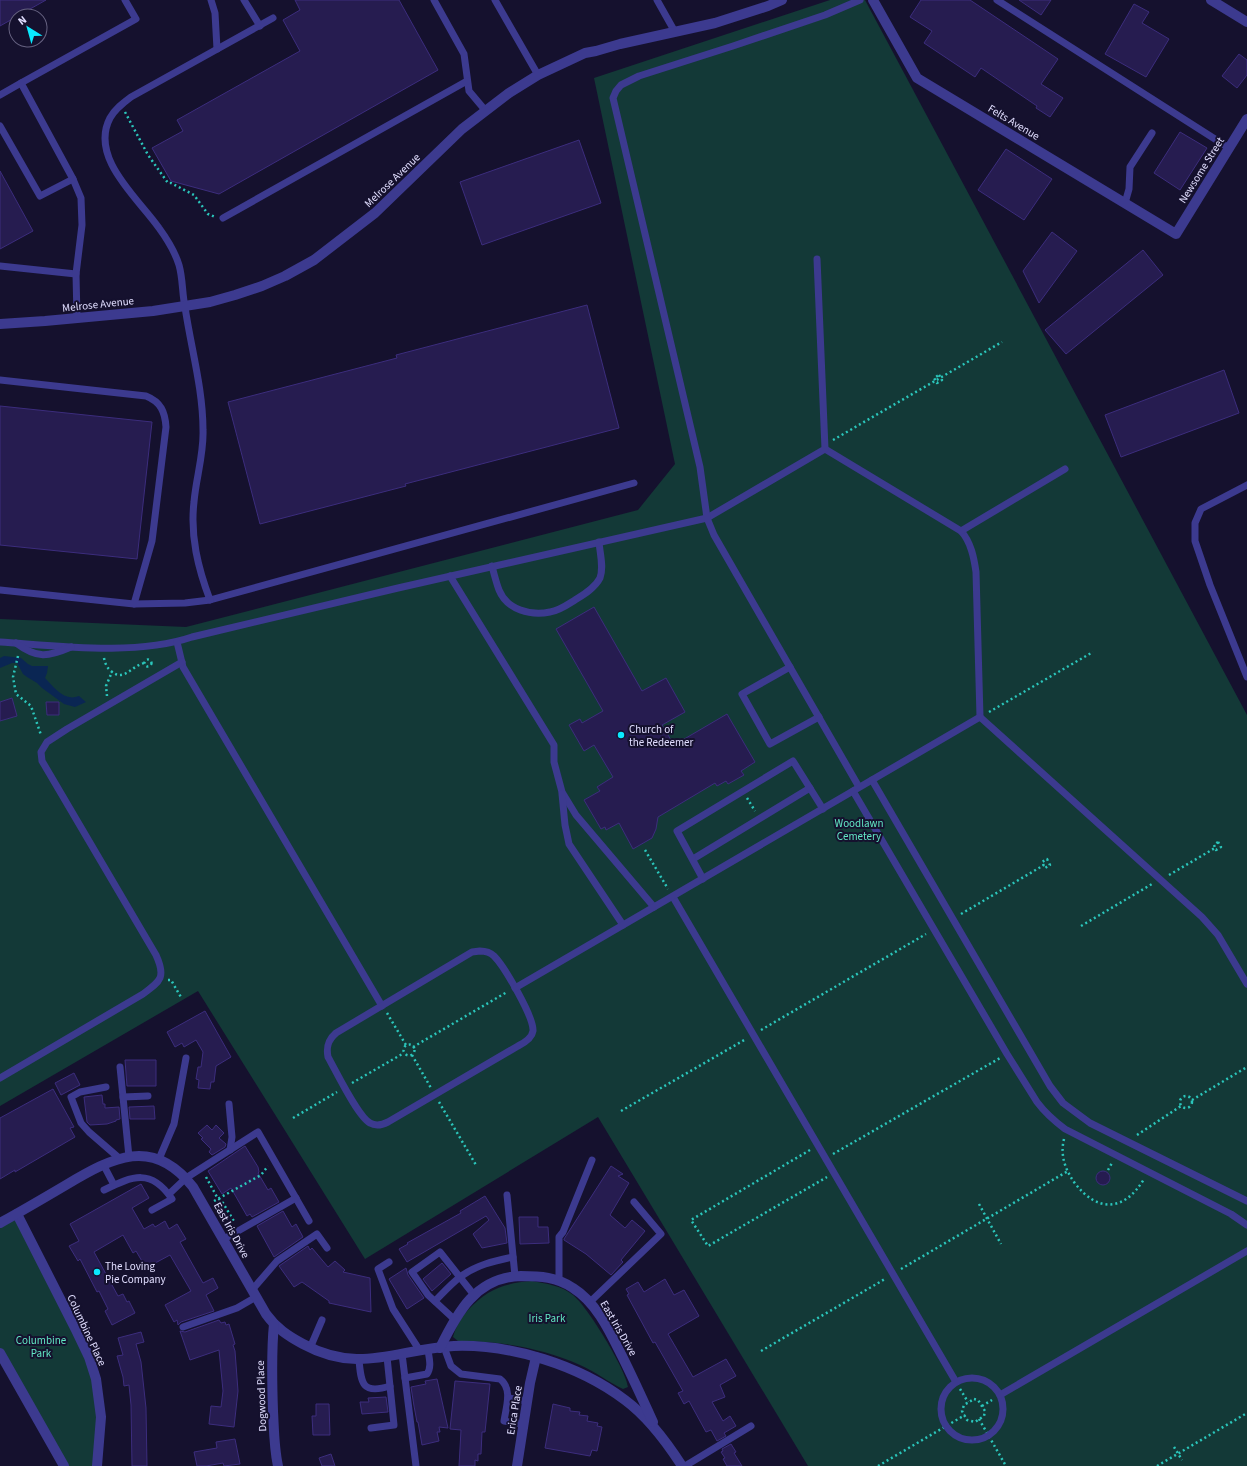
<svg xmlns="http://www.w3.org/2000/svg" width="1247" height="1466" font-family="'Source Sans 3',sans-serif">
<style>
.green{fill:#133937}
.water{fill:#0a2653}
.building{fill:#261c50;stroke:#3c2d7d}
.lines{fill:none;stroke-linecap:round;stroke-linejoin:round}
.path{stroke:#2bc6bb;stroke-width:2.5;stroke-dasharray:2 3;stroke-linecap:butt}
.lane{stroke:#3c3a8f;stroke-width:7}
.street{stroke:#3c3a8f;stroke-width:10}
.poi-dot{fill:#0ae9ff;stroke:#15112e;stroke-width:1.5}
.labels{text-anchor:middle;stroke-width:4;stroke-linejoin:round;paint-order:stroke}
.street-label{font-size:11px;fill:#e1deff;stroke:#15112e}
.poi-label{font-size:11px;fill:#e1deff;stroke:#15112e;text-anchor:start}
.park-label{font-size:11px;fill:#62e7c4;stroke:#15112e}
</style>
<rect width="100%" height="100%" fill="#15112e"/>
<g class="green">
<polygon points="830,0 865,0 1247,715 1247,1466 808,1466 598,1117 365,1259 198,991 0,1106 0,619 186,627 638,510 675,464 594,78"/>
<polygon points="17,1214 96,1379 97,1466 65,1466 0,1352 0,1223"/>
<path d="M 532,1281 C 546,1284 561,1285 573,1295 C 587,1306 626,1369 628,1387 L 623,1389 C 608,1382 596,1372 580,1365 C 542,1348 500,1341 458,1341 L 453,1337 C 456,1326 461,1318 468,1310 C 487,1289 505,1283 532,1281 Z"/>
</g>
<path class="water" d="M 4,656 L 21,658 L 28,664 L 32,666 L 48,666 L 47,673 L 45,678 C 54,687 64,702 79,696 L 86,702 L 75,707 L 64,704 L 42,688 L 37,683 L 27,677 L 23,674 L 17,663 L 12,663 L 0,668 L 0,658 Z"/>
<g class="building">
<polygon points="0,0 46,0 0,26"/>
<polygon points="295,0 399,0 438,70 219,194 171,181 152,148 183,131 177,120 300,51 283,20 300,10"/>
<polygon points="921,0 970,0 1058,59 1041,84 1063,98 1050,117 1036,108 1037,106 981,68 975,77 924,43 932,31 910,17"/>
<polygon points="1019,0 1051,0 1041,15"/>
<polygon points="1134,4 1149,12 1142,23 1169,39 1146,77 1105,54"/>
<polygon points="1239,54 1247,60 1247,75 1237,88 1222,76"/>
<polygon points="1180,132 1207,148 1180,190 1154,173"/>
<polygon points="579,140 601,203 482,245 460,182"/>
<polygon points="1006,149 1052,179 1024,220 978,190"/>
<polygon points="0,171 33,231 0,249"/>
<polygon points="1052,232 1077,251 1039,303 1023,271"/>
<polygon points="1143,250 1163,275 1066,354 1045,330"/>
<polygon points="587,305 619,428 405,484 406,486 260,524 228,402 397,358 396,355"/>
<polygon points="1224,370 1239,413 1121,457 1105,415"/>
<polygon points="0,406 152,422 137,559 0,545"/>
<polygon points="594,607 642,691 666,678 685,712 662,725 674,745 727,714 755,762 741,771 744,775 728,784 726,781 717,786 715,783 658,817 656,829 652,838 633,849 619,823 606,830 605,827 601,829 584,800 600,791 597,787 613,777 594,745 584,751 569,725 580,719 582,723 603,711 556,629"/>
<polygon points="12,698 17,716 0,721 0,702"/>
<polygon points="46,702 59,702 59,715 47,715"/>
<polygon points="205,1011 231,1057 216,1066 214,1082 211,1082 210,1089 198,1088 199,1080 196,1079 198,1067 201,1067 203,1052 196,1040 184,1047 182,1043 175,1047 167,1032"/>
<polygon points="125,1060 156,1060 156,1086 127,1086"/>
<polygon points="74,1073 80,1085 61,1095 55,1083"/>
<polygon points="53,1089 74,1127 70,1128 75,1137 15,1172 15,1170 0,1179 0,1118"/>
<polygon points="102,1095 103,1104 105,1104 105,1108 119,1107 120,1119 116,1120 116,1121 107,1124 90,1125 87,1122 84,1097"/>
<polygon points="154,1106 155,1119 130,1119 129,1107"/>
<polygon points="207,1125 212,1130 216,1125 224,1133 219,1138 226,1144 225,1147 212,1155 209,1152 211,1149 201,1139 203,1138 198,1133"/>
<polygon points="245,1146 258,1167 259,1172 258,1173 268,1190 271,1188 279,1202 252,1217 250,1214 247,1216 231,1188 222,1194 208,1171"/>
<polygon points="611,1166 623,1174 618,1176 629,1183 610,1215 625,1228 632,1220 645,1231 621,1260 623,1262 611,1275 586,1254 564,1240 564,1239"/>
<circle cx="1103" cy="1178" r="7"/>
<polygon points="141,1184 149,1198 132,1208 144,1229 153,1224 155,1227 165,1221 169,1229 177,1224 186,1239 180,1242 203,1283 213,1278 218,1288 206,1295 214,1311 181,1322 178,1325 177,1320 174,1322 165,1305 191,1291 170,1255 146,1268 136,1251 133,1253 123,1235 94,1252 118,1296 123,1294 127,1302 129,1301 135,1313 112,1325 105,1311 108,1309 99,1291 97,1292 80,1259 78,1261 69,1246 79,1241 70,1224"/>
<polygon points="485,1196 505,1228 507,1243 482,1248 473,1234 489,1220 486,1216 407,1262 399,1249 408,1244 407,1243 461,1213 460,1211"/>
<polygon points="283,1211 292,1227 296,1224 303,1237 274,1257 257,1226"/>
<polygon points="519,1217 538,1217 538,1227 548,1227 549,1243 520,1244"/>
<polygon points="308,1246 310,1250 312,1248 328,1267 335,1261 345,1270 343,1272 370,1278 371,1312 329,1303 329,1301 302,1282 294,1287 279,1266"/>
<polygon points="442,1263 451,1274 432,1291 423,1279"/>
<polygon points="406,1268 408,1275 424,1298 407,1309 389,1279"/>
<polygon points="665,1279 674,1295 684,1290 699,1316 668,1334 693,1377 726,1359 736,1376 720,1385 725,1397 712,1402 723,1421 730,1416 736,1426 724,1433 726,1436 717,1441 711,1430 706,1432 689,1401 684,1404 678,1393 683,1391 655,1342 653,1343 627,1295 629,1294 626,1289 638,1282 644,1292"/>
<polygon points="219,1320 221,1323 225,1322 226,1325 229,1324 235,1344 233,1345 235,1351 238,1391 234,1427 209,1424 211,1406 221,1407 223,1391 219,1350 190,1360 180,1331 185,1332"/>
<polygon points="141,1332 144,1342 136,1344 141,1362 146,1408 147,1466 132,1466 131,1405 129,1385 124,1386 123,1377 117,1356 123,1355 118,1338"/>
<polygon points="437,1379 448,1428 439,1427 440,1432 437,1432 439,1441 422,1445 418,1422 417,1422 414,1406 411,1387 426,1384 425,1381"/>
<polygon points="455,1381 490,1384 485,1432 482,1432 481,1454 478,1454 478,1461 475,1460 475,1466 459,1466 461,1430 450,1429"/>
<polygon points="386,1397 388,1412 362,1414 360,1402 369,1402 368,1398"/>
<polygon points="316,1404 329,1404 330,1435 313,1435 312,1416 316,1416"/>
<polygon points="553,1404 570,1408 570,1411 580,1412 579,1415 588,1416 587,1421 598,1423 597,1426 602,1427 597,1451 592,1450 590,1456 545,1448"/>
<polygon points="235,1439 240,1464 224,1466 223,1463 206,1466 197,1466 194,1452 217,1448 216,1442"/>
<polygon points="731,1444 736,1452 734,1453 742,1466 727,1466 723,1459 725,1458 721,1452 723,1451 722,1449"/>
<polygon points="331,1454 335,1466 322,1466 319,1458"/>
</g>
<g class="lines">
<g class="path">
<polyline points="125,112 148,155 168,183 171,183 194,195 208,214 215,217"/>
<polygon points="939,375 942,380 937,383 934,378"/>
<polyline points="833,440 1002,342"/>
<polyline points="18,656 13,677 16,694 31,706 41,735"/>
<path d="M 104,658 C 105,663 107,668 111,671 C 124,683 133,664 145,663"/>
<circle cx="148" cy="663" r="3.5"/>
<polyline points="107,696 106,686 112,672"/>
<polyline points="989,712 1093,652"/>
<polyline points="747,798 755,811"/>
<polygon points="1218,842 1221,847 1216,850 1214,845"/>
<polyline points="645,850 668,889"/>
<polygon points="1047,859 1050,865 1045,868 1042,862"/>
<polyline points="1169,875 1215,848"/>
<polyline points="961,914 1044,865"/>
<polyline points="1081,926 1152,884"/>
<polyline points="168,980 171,980 182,999"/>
<polyline points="387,1013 406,1045"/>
<polyline points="761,1030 926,934"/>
<circle cx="409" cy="1050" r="5.5"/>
<polyline points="413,1047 507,992"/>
<polyline points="412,1055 431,1088"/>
<polyline points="352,1083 404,1053"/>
<circle cx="1186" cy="1102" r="6"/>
<polyline points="1192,1100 1247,1067"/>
<polyline points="439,1102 476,1165"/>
<polyline points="621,1111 746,1039"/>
<polyline points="293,1118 337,1092"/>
<polyline points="1137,1135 1181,1106"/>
<path d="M 1064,1139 C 1060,1155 1065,1169 1074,1182 C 1097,1213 1124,1212 1144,1179"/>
<polyline points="810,1150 691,1220 708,1246 827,1177"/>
<polyline points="833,1154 1000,1058"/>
<polyline points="1108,1170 1112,1163"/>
<polyline points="206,1177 217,1197 223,1203 235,1223"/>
<polyline points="214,1201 261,1175 268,1166"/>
<polyline points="979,1204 1001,1244"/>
<polyline points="901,1269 1068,1171"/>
<polyline points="761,1351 885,1279"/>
<polyline points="960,1389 968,1402"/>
<polygon points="974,1399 978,1400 985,1411 984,1416 975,1422 967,1420 962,1411 964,1405"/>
<polyline points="982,1406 992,1400"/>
<polyline points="979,1419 1006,1466"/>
<polyline points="1174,1447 1182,1460"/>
<polyline points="878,1466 965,1415"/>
<polyline points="1157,1466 1247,1413"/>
</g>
<g class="lane">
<polyline points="211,0 215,13 217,49"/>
<polyline points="244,0 260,26"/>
<polyline points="434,0 464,54 469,91 485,110"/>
<polyline points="495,0 538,75"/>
<polyline points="657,0 675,32"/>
<polyline points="997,0 1229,148"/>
<path d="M 273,18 L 131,97 C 123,103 115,109 110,118 C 89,158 139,199 159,228 C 167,239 175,252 179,265 C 183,279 182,293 185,307 C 191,348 203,389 203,430 C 204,454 196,478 194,502 C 190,536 198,568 210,600 L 634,483"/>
<polyline points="0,95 21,83"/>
<polyline points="0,126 40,196 73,179"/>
<polyline points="1125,203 1129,189 1130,167 1152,133"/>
<polyline points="223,218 467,81"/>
<polyline points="0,266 76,274"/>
<polyline points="77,318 76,274 82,225 81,198 73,179 21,83 136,19 125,0"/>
<path d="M 0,380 L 146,396 C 161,402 165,412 166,427 L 152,541 L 134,604"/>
<path d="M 825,449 L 961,531 C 971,542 974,558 976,572 L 980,717"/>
<polyline points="1247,485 1201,509 1195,523 1195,541 1210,585 1247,677"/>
<polyline points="961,531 1065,469"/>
<path d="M 492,566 C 494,574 496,582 499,590 C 507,610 531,616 550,612 C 559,611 567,605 575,600 C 583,595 595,588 600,578 C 604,567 600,554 599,542"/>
<polyline points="450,576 554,745 554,762 562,792 576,815 654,907"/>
<polyline points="0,590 134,604 185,603 210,600"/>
<path d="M 0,642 C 59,646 136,656 192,637 L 398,588 L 707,518 L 825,449 L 817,259"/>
<polyline points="177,642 183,667 382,1006"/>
<path d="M 16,643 C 37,659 48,657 71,647"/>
<polyline points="790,667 742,694 770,744 819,717"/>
<polyline points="872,780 1050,1086 1063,1103 1090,1123 1247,1201"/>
<polyline points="859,787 714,535 707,518 700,467 613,98 616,91 621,85 639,76 733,46 825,15 860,0"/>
<path d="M 853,791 L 1007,1054 L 1037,1102 C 1046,1114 1053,1120 1065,1129 L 1231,1214 L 1247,1225"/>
<polyline points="562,794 565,825 569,844 623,925"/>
<polyline points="693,859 810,788"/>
<polyline points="703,879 677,831 793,761 823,809"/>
<polyline points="673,897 956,1382"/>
<path d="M 480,951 C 485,951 490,952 494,956 C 504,966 534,1017 533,1031 C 532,1038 524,1043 518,1046 L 388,1122 C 382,1125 375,1126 370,1123 C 358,1117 336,1071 328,1057 C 326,1047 328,1040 336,1033 L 472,952 Z"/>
<polyline points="515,988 980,717 1202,917 1218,935 1247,984"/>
<polyline points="120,1067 129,1157"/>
<path d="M 0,1078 L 143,994 C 161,981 166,977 156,955 L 42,761 L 41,752 L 47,742 L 67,729 L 182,662"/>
<polyline points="106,1087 80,1092 71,1097 81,1123 89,1132 119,1158"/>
<polyline points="123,1097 148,1096"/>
<polyline points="229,1104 232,1137 230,1150"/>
<polyline points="159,1159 174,1124 186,1058"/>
<polyline points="103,1164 114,1185"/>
<path d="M 104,1190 C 133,1176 151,1168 172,1199 L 152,1210"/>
<polyline points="169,1194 186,1178 258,1132 309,1221"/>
<polyline points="507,1195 515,1276"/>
<polyline points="224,1239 296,1198"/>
<polyline points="389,1262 378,1269 393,1309 420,1351"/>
<polyline points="559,1281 559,1237 563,1232 592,1160"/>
<polyline points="252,1290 277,1261 317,1234 327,1248"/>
<path d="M 435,1301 C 443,1293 451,1284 460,1277 C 476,1265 494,1261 513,1257"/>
<polyline points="590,1302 661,1234 634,1202"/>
<polyline points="454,1319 428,1295 412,1272 440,1252 474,1295"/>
<polyline points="183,1327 237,1308 256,1297"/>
<path d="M 444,1347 L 451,1366 L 461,1374 L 500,1379 C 513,1389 506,1407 504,1421 L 523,1424"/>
<polyline points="310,1348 322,1320"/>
<polyline points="402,1354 416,1466"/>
<path d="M 359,1360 C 361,1383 362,1395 390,1386"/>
<circle cx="972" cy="1409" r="31"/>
<path d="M 405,1378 L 427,1374 C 432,1367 429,1358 428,1350"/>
<polyline points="1000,1395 1247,1251"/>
<polyline points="508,1398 527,1401"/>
<polyline points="371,1428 394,1425 387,1357"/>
<polyline points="685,1466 751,1426"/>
</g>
<g class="street">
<polyline points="873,0 917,78 1176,234 1247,119"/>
<polyline points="1211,0 1247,22"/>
<polyline points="0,324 45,321 153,311 210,302 235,295 262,286 285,276 314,260 375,213 462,129 509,93 538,75 585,53 596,51 620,44 715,23 768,6 782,0"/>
<polyline points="17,1214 76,1330 89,1357 96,1379 101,1417 97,1466"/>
<path d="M 0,1223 C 22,1211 44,1198 66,1185 C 113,1157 153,1136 193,1187 L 266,1314 C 276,1328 288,1336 303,1344 C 360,1375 397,1349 454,1346 C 511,1344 579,1365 625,1400 C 648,1417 666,1441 682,1466"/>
<path d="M 274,1324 C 271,1353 272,1382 273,1411 C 274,1429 274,1448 278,1466"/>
<path d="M 440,1348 C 457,1313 476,1277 521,1276 C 540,1276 557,1277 573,1288 C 597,1303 610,1332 622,1356 C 633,1378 643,1400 653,1422"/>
<polyline points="0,1353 64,1466"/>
<polyline points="517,1466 530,1383 536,1357"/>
</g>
</g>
<g class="poi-dot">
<circle cx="621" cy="735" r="4"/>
<circle cx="97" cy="1272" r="4"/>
</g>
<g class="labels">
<g class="street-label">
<text transform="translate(1014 122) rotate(31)" y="4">Felts Avenue</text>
<text transform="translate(1201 170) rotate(-58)" y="4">Newsome Street</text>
<text transform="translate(392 180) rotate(-44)" y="4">Melrose Avenue</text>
<text transform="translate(98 304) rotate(-6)" y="4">Melrose Avenue</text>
<text transform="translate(232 1230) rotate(61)" y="4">East Iris Drive</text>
<text transform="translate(619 1328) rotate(60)" y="4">East Iris Drive</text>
<text transform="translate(87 1330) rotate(65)" y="4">Columbine Place</text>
<text transform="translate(261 1396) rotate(-92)" y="4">Dogwood Place</text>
<text transform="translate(514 1410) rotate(-81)" y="4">Erica Place</text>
</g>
<g class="poi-label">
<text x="629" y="733">Church of<tspan x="629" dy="13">the Redeemer</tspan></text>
<text x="105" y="1270">The Loving<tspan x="105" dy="13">Pie Company</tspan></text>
</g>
<g class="park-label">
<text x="859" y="827">Woodlawn<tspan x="859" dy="13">Cemetery</tspan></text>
<text x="547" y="1322">Iris Park</text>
<text x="41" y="1344">Columbine<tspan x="41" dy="13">Park</tspan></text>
</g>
</g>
<g transform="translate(28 28) rotate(323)"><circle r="19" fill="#15112e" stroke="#676382"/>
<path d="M0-3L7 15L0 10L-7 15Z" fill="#0ae9ff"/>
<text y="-6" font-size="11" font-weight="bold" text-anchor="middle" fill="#e1deff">N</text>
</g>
</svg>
